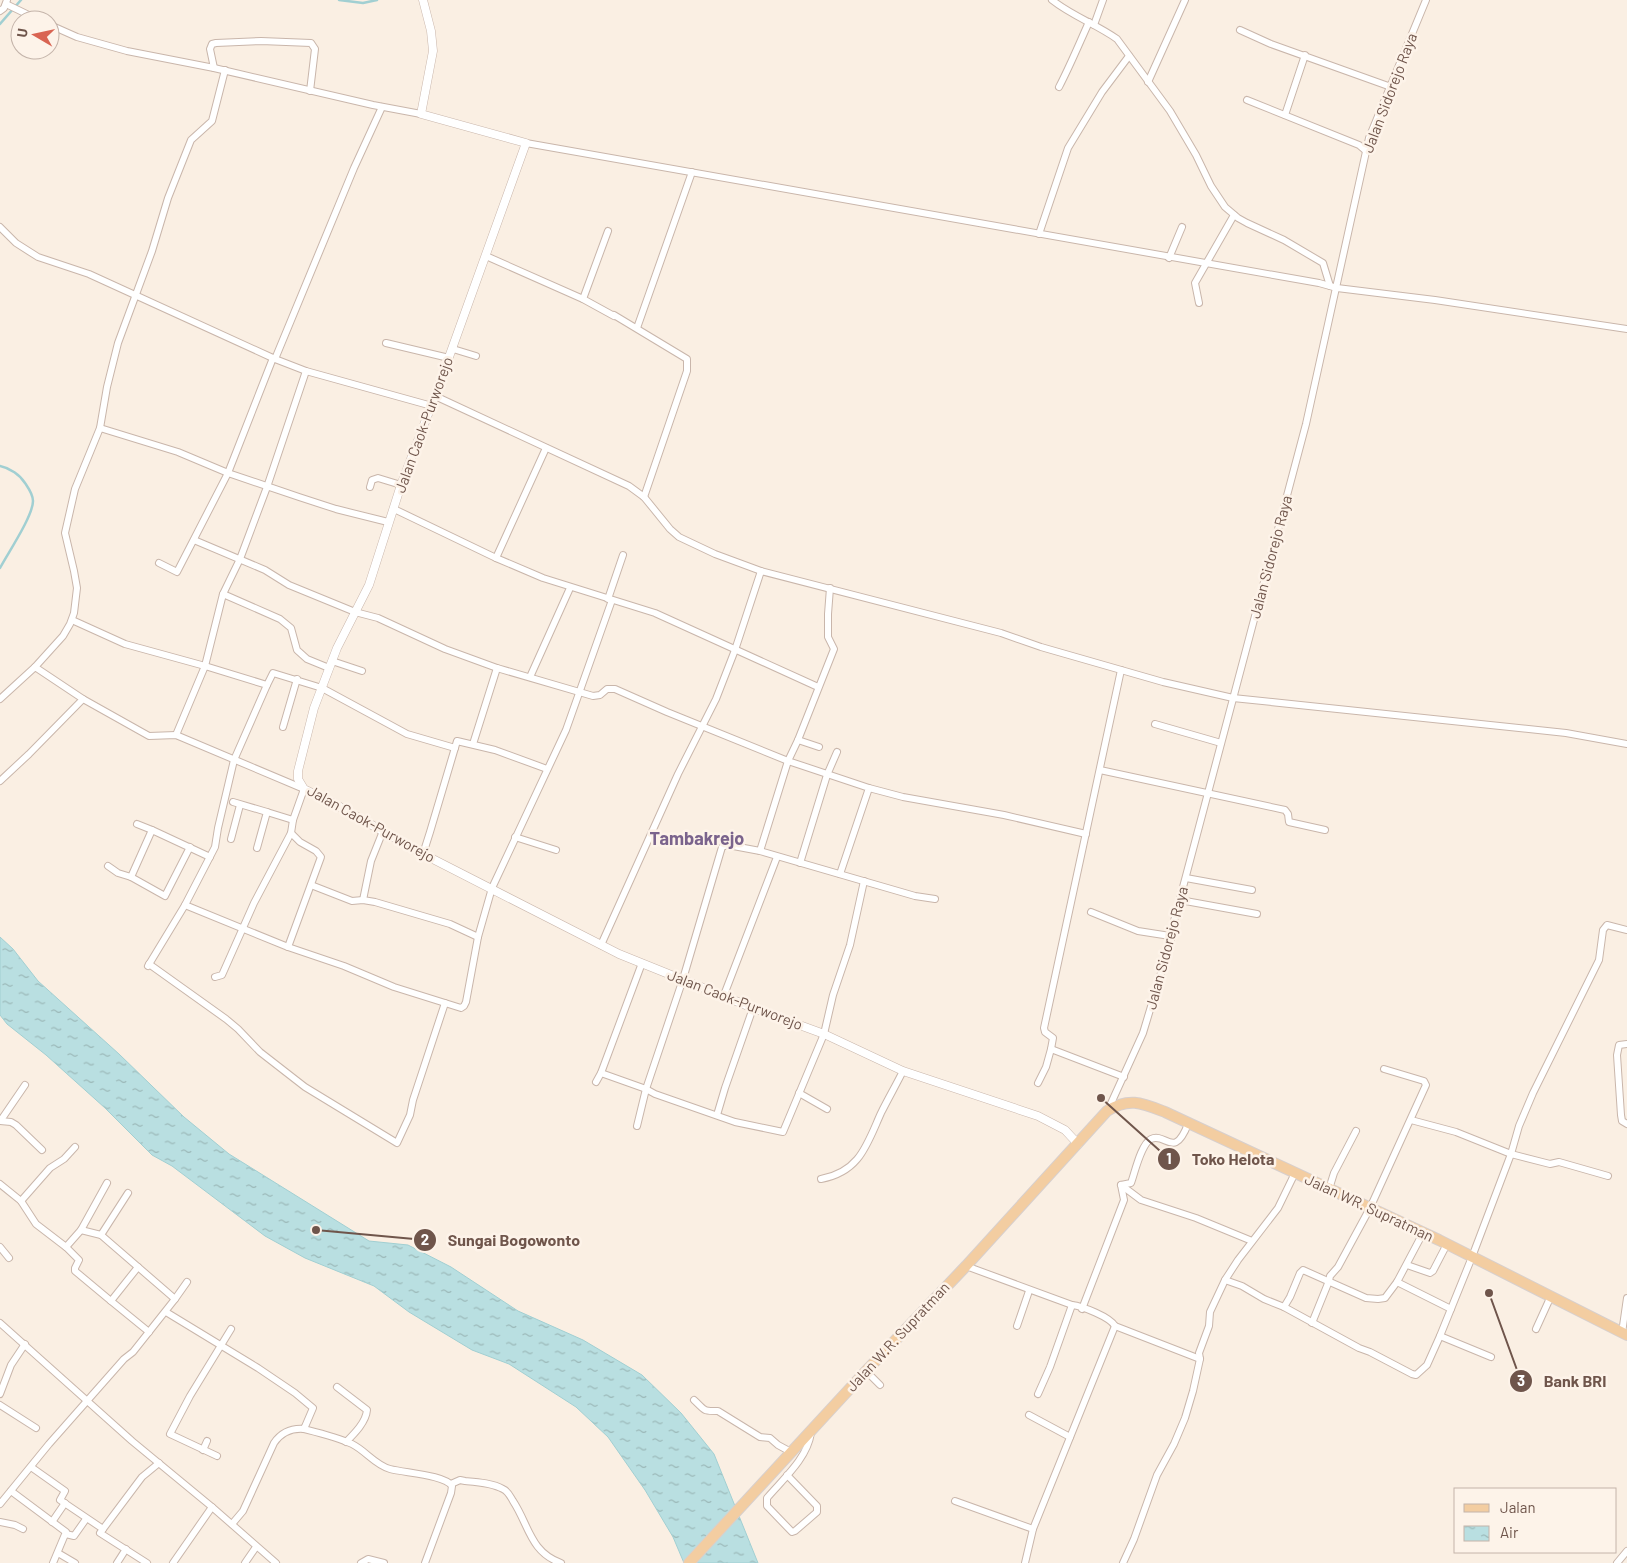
<svg xmlns="http://www.w3.org/2000/svg" width="1627" height="1563" font-family="Barlow,sans-serif">
<style>
.water{fill:url(#water-ripples);stroke:#a1cfd2}
.lines{fill:none;stroke-linecap:round;stroke-linejoin:round}
.stream{stroke:#a1cfd2;stroke-width:2.5}
.minor-casing{stroke:#c9b6ab;stroke-width:8}
.tertiary-casing{stroke:#c9b6ab;stroke-width:9}
.primary-casing{stroke:#d7cfcd;stroke-width:12}
.minor{stroke:#fff;stroke-width:6}
.tertiary{stroke:#fff;stroke-width:8}
.primary{stroke:#f3cda1;stroke-width:10}
.labels{text-anchor:middle;stroke-width:5;stroke-linejoin:round;paint-order:stroke}
.street-label{font-size:15px;fill:#6f554b;stroke:#fdf3e9}
.quarter-label{font-size:18px;font-weight:bold;fill:#7a638c;stroke:#fdf3e9}
.leader{fill:none;stroke:#6f554b;stroke-width:2}
.callout-dot{fill:#6f554b;stroke:#fdf3e9;stroke-width:2}
.mark-label{font-size:15px;text-anchor:middle;font-weight:bold;fill:#fff}
.callout-label{font-size:16px;text-anchor:middle;font-weight:bold;fill:#6f554b;stroke:#fdf3e9;stroke-width:5;stroke-linejoin:round;paint-order:stroke}
</style>
<defs>
<pattern id="water-ripples" width="26" height="14" patternUnits="userSpaceOnUse" patternTransform="scale(1.25)"><rect width="26" height="14" fill="#b9dfe1"/><path d="M2 4q2-2 4 0t4 0M15 11q2-2 4 0t4 0" fill="none" stroke="#9bb8b8"/></pattern>
</defs>
<rect width="100%" height="100%" fill="#faefe3"/>
<polygon class="water" points="0,937 13,949 38,981 119,1054 184,1117 229,1154 369,1241 408,1245 451,1267 518,1311 583,1340 642,1375 681,1413 714,1454 758,1563 684,1563 673,1537 645,1490 608,1437 576,1407 509,1364 472,1350 409,1312 374,1286 305,1258 265,1236 172,1166 152,1155 105,1108 46,1055 7,1024 0,1015"/>
<g class="lines">
<g class="stream">
<polyline points="339,0 363,3 377,0"/>
<polyline points="0,24 21,0"/>
<path d="M 0,466 C 10,468 20,475 25,483 C 29,489 33,494 33,501 C 33,516 8,553 0,568"/>
</g>
<defs>
<g id="minor">
<path d="M 1052,0 C 1072,16 1096,24 1117,39 L 1170,111 L 1196,155 L 1211,186 L 1225,207 L 1238,218 L 1247,223 L 1284,240 L 1323,263 L 1330,286"/>
<polyline points="6,4 39,20"/>
<polyline points="0,11 4,8 7,0"/>
<polyline points="50,25 77,37 127,51 214,68 373,105 421,114"/>
<polyline points="1094,25 1103,0"/>
<polyline points="1240,30 1271,44 1391,87"/>
<polyline points="214,68 210,49 212,44 216,43 261,41 311,43 315,49 310,91"/>
<polyline points="1148,82 1185,0"/>
<path d="M 1059,87 C 1070,66 1079,44 1089,22"/>
<polyline points="1247,100 1359,145 1366,151"/>
<polyline points="1285,115 1305,55"/>
<polyline points="526,143 1319,283 1337,288 1435,300 1627,329"/>
<polyline points="0,227 16,243 38,257 89,274 275,359 306,371 432,406"/>
<polyline points="1039,234 1068,148 1102,92 1129,56"/>
<polyline points="486,256 583,299 614,316"/>
<polyline points="1169,258 1182,227"/>
<polyline points="583,299 608,231"/>
<polyline points="1199,303 1195,283 1234,215"/>
<polyline points="614,315 687,359 687,371 644,497"/>
<polyline points="637,328 692,172"/>
<polyline points="386,343 449,358"/>
<polyline points="453,349 476,356"/>
<polyline points="275,359 354,168 382,107"/>
<polyline points="435,396 629,486 644,497 670,529 679,537 715,554 761,571"/>
<polyline points="100,428 178,452 228,473 299,497 336,509 388,522"/>
<polyline points="370,487 372,480 378,478 401,485"/>
<polyline points="394,509 496,558 546,448"/>
<polyline points="194,540 265,570 289,585 355,612 378,618 445,649 497,668 593,696 600,695 607,689 615,689 667,712 788,761 869,788 840,874"/>
<polyline points="496,558 543,578 655,613 818,687"/>
<polyline points="159,563 177,572 228,473 273,358"/>
<polyline points="223,594 280,619 291,628 297,650 307,659 329,668"/>
<polyline points="608,599 623,555"/>
<polyline points="72,620 125,644 205,666 267,685 234,760 218,828 215,847 185,905 288,947 344,966 394,987 461,1008 464,1006 466,1002 478,937 492,888 566,730 612,600"/>
<polyline points="332,661 362,671"/>
<polyline points="35,667 63,636 70,624 74,613 77,588 74,571 65,533 75,489 100,428 107,387 118,343 152,251 168,198 191,140 212,121 225,70"/>
<polyline points="530,677 570,588"/>
<polyline points="267,685 273,673 322,688 407,734 455,748"/>
<polyline points="0,699 35,667 83,699 29,754 0,781"/>
<polyline points="83,699 149,736 176,735 304,789 293,820 291,833 254,903 222,975 215,977"/>
<polyline points="1155,724 1221,743"/>
<polyline points="283,727 297,679"/>
<polyline points="176,735 205,666 223,594 240,559 267,487 306,371"/>
<polyline points="798,740 819,747"/>
<polyline points="473,744 497,668"/>
<polyline points="1100,770 1285,810 1288,814 1289,822 1325,830"/>
<polyline points="869,788 903,797 1004,815 1086,834"/>
<polyline points="233,802 267,812 257,848"/>
<polyline points="267,812 293,820"/>
<polyline points="137,824 152,830"/>
<polyline points="515,837 556,850"/>
<polyline points="231,839 240,805"/>
<polyline points="760,851 788,761 798,740 834,649 828,637 828,614 830,588"/>
<polyline points="423,854 430,832 457,741 495,750 547,769"/>
<polyline points="800,863 827,775 837,752"/>
<polyline points="108,866 118,873 131,877 152,830 210,857"/>
<polyline points="131,877 165,896 190,847"/>
<polyline points="1186,878 1252,890"/>
<polyline points="311,885 352,901 363,900 375,902 450,924 478,937"/>
<polyline points="363,900 371,861 383,831"/>
<polyline points="1180,900 1257,914"/>
<polyline points="1091,912 1138,931 1170,936"/>
<polyline points="601,945 678,774 716,699 735,650 761,571 1001,633 1041,647 1163,682 1233,698 1566,733 1627,744"/>
<polyline points="288,947 321,857 316,851 300,842 291,833"/>
<polyline points="149,964 226,1019 238,1029 260,1052 305,1087 397,1143 410,1115 413,1100 445,1003"/>
<polyline points="148,966 185,905"/>
<polyline points="724,995 777,857"/>
<polyline points="1627,1044 1619,1045 1617,1055 1621,1115 1622,1121 1627,1124"/>
<polyline points="1051,1049 1053,1038 1045,1032 1044,1028 1121,670"/>
<polyline points="601,1073 646,1089 655,1094 735,1122 783,1132 824,1034 833,995 850,945 864,881"/>
<polyline points="596,1082 601,1073 642,963"/>
<polyline points="1038,1083 1046,1067 1051,1049 1124,1077"/>
<polyline points="799,1093 827,1109"/>
<polyline points="1108,1110 1143,1033 1171,940 1170,936 1306,424 1369,138 1426,0"/>
<polyline points="717,1115 725,1088 753,1008"/>
<polyline points="1,1120 25,1085"/>
<polyline points="1411,1120 1456,1132 1511,1154 1550,1164 1559,1162 1608,1176"/>
<polyline points="0,1121 11,1122 16,1125 42,1150"/>
<polyline points="637,1126 646,1089 683,979 722,847 728,845 760,851 915,896 935,899"/>
<path d="M 821,1179 C 860,1172 867,1144 881,1113 C 888,1099 896,1085 903,1071"/>
<polyline points="0,1184 21,1201 36,1224 66,1247 81,1230 107,1183"/>
<polyline points="1121,1185 1141,1200 1196,1218 1252,1241"/>
<polyline points="1329,1189 1334,1173 1356,1131"/>
<polyline points="21,1201 50,1168 64,1159 75,1147"/>
<polyline points="101,1235 128,1193"/>
<polyline points="0,1247 9,1258"/>
<polyline points="66,1247 79,1260 75,1268 75,1271 111,1301"/>
<polyline points="1407,1265 1430,1273 1433,1271 1447,1244"/>
<path d="M 966,1266 L 1072,1305 C 1082,1306 1110,1317 1115,1326 L 1033,1529 L 1025,1563"/>
<polyline points="138,1267 111,1301 149,1332"/>
<polyline points="1225,1280 1242,1286 1264,1299 1284,1307 1359,1348 1370,1352 1412,1374 1416,1375 1427,1365 1440,1336 1472,1257 1511,1154 1519,1126 1533,1093 1599,960 1603,930 1607,925 1627,930"/>
<polyline points="1397,1282 1451,1309"/>
<polyline points="175,1299 187,1282"/>
<polyline points="1284,1307 1290,1297 1300,1273 1303,1270 1366,1298 1378,1299 1385,1298 1397,1282 1423,1233"/>
<path d="M 1082,1309 L 1124,1200 L 1121,1185 L 1131,1183 C 1135,1172 1141,1144 1151,1139 C 1166,1132 1174,1160 1188,1124"/>
<path d="M 166,1312 L 258,1368 L 295,1393 L 313,1408 L 304,1429 C 291,1428 281,1433 274,1443 L 243,1511 L 232,1524"/>
<polyline points="0,1323 132,1441 212,1507 276,1563"/>
<polyline points="1312,1323 1329,1281 1330,1276 1338,1267 1370,1208 1426,1085 1424,1081 1384,1069"/>
<polyline points="1017,1326 1029,1291"/>
<polyline points="1115,1326 1200,1359"/>
<polyline points="1536,1329 1551,1296"/>
<polyline points="1622,1333 1627,1298"/>
<polyline points="1440,1336 1491,1357"/>
<polyline points="866,1371 880,1385"/>
<path d="M 337,1387 L 367,1410 C 366,1422 355,1433 346,1442"/>
<polyline points="0,1394 11,1365 25,1344"/>
<polyline points="1038,1394 1050,1367 1072,1305"/>
<path d="M 694,1400 C 706,1411 702,1411 718,1411 L 760,1437 L 770,1438 L 778,1445 L 791,1452"/>
<polyline points="0,1405 36,1428"/>
<polyline points="1029,1415 1070,1437"/>
<path d="M 304,1429 C 320,1433 337,1437 352,1444 C 366,1451 375,1465 390,1469 C 405,1473 445,1475 452,1486 L 451,1493 L 425,1563"/>
<polyline points="203,1450 207,1441"/>
<polyline points="217,1456 170,1434 190,1396 231,1329"/>
<polyline points="31,1467 65,1491 60,1500 103,1529"/>
<path d="M 787,1475 L 817,1506 L 817,1512 L 795,1531 L 792,1532 L 767,1506 L 767,1498 C 783,1479 807,1459 811,1433"/>
<path d="M 451,1484 L 460,1480 L 465,1481 C 477,1482 493,1483 503,1489 C 508,1491 510,1496 513,1501 C 529,1525 530,1552 561,1563"/>
<polyline points="11,1491 66,1532 53,1563"/>
<polyline points="955,1501 1033,1529"/>
<polyline points="0,1504 49,1444 124,1359 133,1352 175,1299 101,1235 81,1230"/>
<polyline points="0,1522 15,1525 23,1529"/>
<polyline points="52,1522 65,1503"/>
<polyline points="66,1534 74,1536 86,1519"/>
<polyline points="58,1553 75,1563"/>
<polyline points="117,1563 126,1549"/>
<polyline points="147,1563 100,1533 142,1477 159,1463"/>
<polyline points="173,1563 212,1507"/>
<polyline points="245,1563 256,1547"/>
<polyline points="361,1563 368,1559 384,1563"/>
<polyline points="1123,1563 1134,1539 1157,1475 1174,1444 1185,1418 1193,1391 1200,1359 1199,1353 1209,1326 1210,1312 1225,1280 1238,1260 1278,1208 1295,1173"/>
<polyline points="1617,1563 1627,1551"/>
</g>
<polyline id="tertiary" points="423,0 431,31 433,51 421,114 526,143 435,396 401,485 369,585 337,648 314,708 298,771 298,779 304,789 333,803 423,854 619,954 753,1008 824,1034 903,1071 1038,1116 1065,1130 1078,1144"/>
<path id="primary" d="M 689,1563 L 866,1371 L 966,1266 L 1107,1111 C 1129,1097 1142,1103 1165,1112 L 1439,1240 L 1627,1335"/>
</defs>
<use href="#minor" class="minor-casing"/>
<use href="#tertiary" class="tertiary-casing"/>
<use href="#primary" class="primary-casing"/>
<use href="#minor" class="minor"/>
<use href="#tertiary" class="tertiary"/>
<use href="#primary" class="primary"/>
</g>
<g class="labels">
<g class="street-label">
<text transform="translate(1390 93) rotate(-69)" y="5">Jalan Sidorejo Raya</text>
<text transform="translate(424 425) rotate(-70)" y="5">Jalan Caok-Purworejo</text>
<text transform="translate(1271 557) rotate(-75)" y="5">Jalan Sidorejo Raya</text>
<text transform="translate(371 824) rotate(29)" y="5">Jalan Caok-Purworejo</text>
<text transform="translate(1167 948) rotate(-75)" y="5">Jalan Sidorejo Raya</text>
<text transform="translate(735 1000) rotate(21)" y="5">Jalan Caok-Purworejo</text>
<text transform="translate(1369 1208) rotate(25)" y="5">Jalan WR. Supratman</text>
<text transform="translate(898 1337) rotate(-47)" y="5">Jalan W.R. Supratman</text>
</g>
<g class="quarter-label">
<text x="697" y="845">Tambakrejo</text>
</g>
</g>
<path class="leader" d="M1101 1098L1169 1159M316 1230L425 1240M1489 1293L1521 1381"/>
<g class="callout-dot">
<circle cx="1101" cy="1098" r="5"/>
<circle cx="316" cy="1230" r="5"/>
<circle cx="1489" cy="1293" r="5"/>
<circle cx="1169" cy="1159" r="12"/>
<circle cx="425" cy="1240" r="12"/>
<circle cx="1521" cy="1381" r="12"/>
</g>
<g class="mark-label">
<text x="1169" y="1164">1</text>
<text x="425" y="1245">2</text>
<text x="1521" y="1386">3</text>
</g>
<g class="callout-label">
<text x="1233" y="1165">Toko Helota</text>
<text x="514" y="1246">Sungai Bogowonto</text>
<text x="1575" y="1387">Bank BRI</text>
</g>
<rect x="1454" y="1488" width="162" height="65" fill="#fdf3e9" stroke="#c4b4aa"/>
<rect x="1464" y="1504" width="25" height="8" fill="#f3cda1" stroke="#c4b4aa"/>
<text x="1500" y="1513" font-size="15" fill="#6f554b">Jalan</text>
<rect x="1464" y="1526" width="25" height="15" fill="url(#water-ripples)" stroke="#c4b4aa"/>
<text x="1500" y="1538" font-size="15" fill="#6f554b">Air</text>
<g transform="translate(35 35) rotate(279)"><circle r="24" fill="#fdf3e9" stroke="#c4b4aa"/>
<path d="M0-4L9 19L0 12L-9 19Z" fill="#d96452"/>
<text y="-8" font-size="14" font-weight="bold" text-anchor="middle" fill="#6f554b">U</text>
</g>
</svg>
